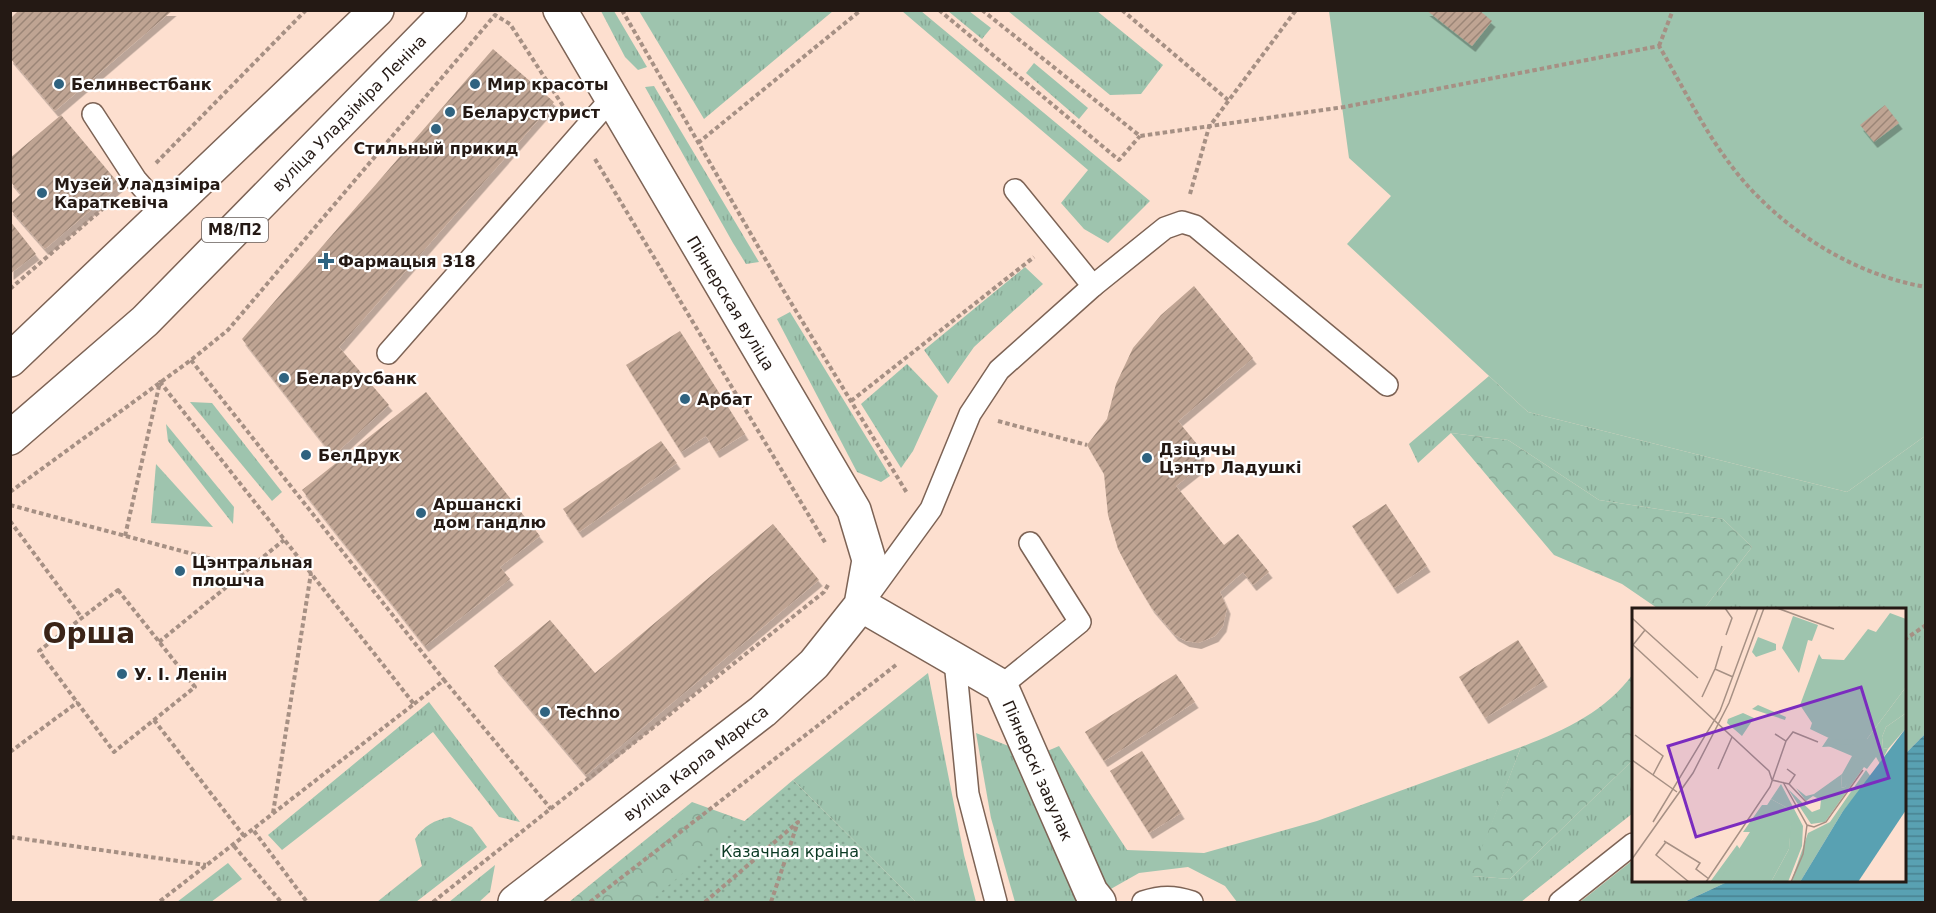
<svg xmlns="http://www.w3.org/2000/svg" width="1936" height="913" font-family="'DejaVu Sans',sans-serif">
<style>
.grass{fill:url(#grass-tufts)}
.forest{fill:url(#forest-crowns)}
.park{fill:url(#park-dots)}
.pitch{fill:#9ec4ae}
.water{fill:url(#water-rules)}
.building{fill:url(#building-hatch);filter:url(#shadow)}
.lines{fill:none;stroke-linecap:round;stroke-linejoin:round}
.service-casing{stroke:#7d6355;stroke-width:24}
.minor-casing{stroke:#7d6355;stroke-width:36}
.tertiary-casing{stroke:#7d6355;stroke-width:36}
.primary-casing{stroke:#7d6355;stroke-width:36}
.path{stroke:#a69084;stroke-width:4;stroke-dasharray:4.5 3;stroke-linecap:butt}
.service{stroke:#fff;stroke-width:21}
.minor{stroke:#fff;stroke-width:33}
.tertiary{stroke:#fff;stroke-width:33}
.primary{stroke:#fff;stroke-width:33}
.poi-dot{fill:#2f6380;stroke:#fff;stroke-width:2}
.labels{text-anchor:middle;stroke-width:4.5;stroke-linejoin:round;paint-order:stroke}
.shield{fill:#fff;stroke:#665e5a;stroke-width:1.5}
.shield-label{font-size:15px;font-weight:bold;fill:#241914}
.poi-label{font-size:16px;font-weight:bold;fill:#241914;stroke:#fff;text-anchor:start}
.street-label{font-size:16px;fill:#241914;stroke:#fff}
.park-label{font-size:16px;fill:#0b3a24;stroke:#fff}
.town-label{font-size:28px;font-weight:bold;fill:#3a2418;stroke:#fff}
.inset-road{fill:none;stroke:#a69084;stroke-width:1.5}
.view{fill:#7b2cbf;fill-opacity:0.15;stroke:#7b2cbf;stroke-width:3}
.inset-edge{fill:none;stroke:#241914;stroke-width:3}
</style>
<defs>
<pattern id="grass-tufts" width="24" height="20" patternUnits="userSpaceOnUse" patternTransform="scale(1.5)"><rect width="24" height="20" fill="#9ec4ae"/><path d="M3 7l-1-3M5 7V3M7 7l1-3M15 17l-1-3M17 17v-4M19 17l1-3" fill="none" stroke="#88a895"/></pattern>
<pattern id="forest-crowns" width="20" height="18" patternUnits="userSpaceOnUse" patternTransform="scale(1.5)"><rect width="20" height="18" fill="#9ec4ae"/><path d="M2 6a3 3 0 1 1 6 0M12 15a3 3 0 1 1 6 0" fill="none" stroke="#88a895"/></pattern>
<pattern id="park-dots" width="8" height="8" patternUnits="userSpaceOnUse" patternTransform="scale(1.5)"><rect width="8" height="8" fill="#9ec4ae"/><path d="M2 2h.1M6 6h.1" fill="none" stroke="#88a895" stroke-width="1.8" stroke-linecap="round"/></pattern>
<pattern id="water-rules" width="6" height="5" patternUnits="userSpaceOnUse" patternTransform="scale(1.5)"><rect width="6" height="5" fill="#59a1b2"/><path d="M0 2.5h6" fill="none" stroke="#498290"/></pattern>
<pattern id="building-hatch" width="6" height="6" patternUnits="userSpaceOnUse" patternTransform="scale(1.5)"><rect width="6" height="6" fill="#bfa493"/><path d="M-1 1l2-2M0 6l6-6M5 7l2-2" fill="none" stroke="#9b8577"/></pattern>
<filter id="shadow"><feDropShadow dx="3.5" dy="6" stdDeviation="0" flood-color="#0004"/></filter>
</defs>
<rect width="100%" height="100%" fill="#fddfcf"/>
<g class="grass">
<polygon points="601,11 614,11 647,67 638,70 625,57"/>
<polygon points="639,11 833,11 704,119"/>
<polygon points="902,11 921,11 1150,201 1108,243 1084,229 1061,203 1088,170"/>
<polygon points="948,11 969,11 991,28 982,39"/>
<polygon points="1008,11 1097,11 1163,65 1141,94 1110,95"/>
<polygon points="1034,63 1088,108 1079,119 1026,73"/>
<polygon points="654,86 759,262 746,264 733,243 645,87"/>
<polygon points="1025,267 1043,284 974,347 948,384 924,350"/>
<polygon points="790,312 890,476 881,482 857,472 777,319"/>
<polygon points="907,364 938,396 913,451 901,468 861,404"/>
<polygon points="1489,376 1528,412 1847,492 1925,436 1925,734 1905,754 1904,610 1703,610 1752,547 1723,519 1599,500 1508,440 1451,433 1418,463 1409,444"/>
<polygon points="190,402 212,403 282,492 272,501"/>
<polygon points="166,424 234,507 233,524 168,441"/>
<polygon points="156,464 213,527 151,523"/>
<polygon points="928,673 964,855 976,902 916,902 793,780"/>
<polygon points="429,702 520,822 499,817 433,732 282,850 268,835"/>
<polygon points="976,733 1011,747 1081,902 1015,902 991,818"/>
<polygon points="1059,746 1127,850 1204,853 1317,821 1521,747 1472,876 1510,879 1633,760 1633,813 1521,902 1237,902 1225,886 1188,867 1139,873 1109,890 1045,752"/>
<path d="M 450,817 L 472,827 L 487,847 L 416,902 L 377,902 L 422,866 L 415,839 C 424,826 434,820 450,817 Z"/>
<polygon points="1633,860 1633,882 1727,882 1684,902 1580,902"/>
<polygon points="228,863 242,879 211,902 177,902"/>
<polygon points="495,865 490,892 479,902 449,902"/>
</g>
<g class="forest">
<polygon points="1451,433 1508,440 1599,500 1723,519 1752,547 1703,610 1660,610 1622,584 1554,555"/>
<path d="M 1633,674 L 1633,760 L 1510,879 L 1471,876 L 1521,747 C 1564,731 1606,711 1633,674 Z"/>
<polygon points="692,802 758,826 757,902 569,902"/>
</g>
<polygon class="park" points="793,780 916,902 649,902"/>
<polygon class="pitch" points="1329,11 1925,11 1925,436 1847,492 1528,412 1347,244 1391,196 1349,158"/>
<polygon class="water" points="1925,734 1925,902 1684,902 1727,882 1904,882 1905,754"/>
<g class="building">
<polygon points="19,10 173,10 55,111 10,58 10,19"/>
<polygon points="1426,10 1479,10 1492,21 1472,46"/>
<polygon points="493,49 554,102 339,347 389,405 333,456 242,339"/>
<polygon points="1885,105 1899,123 1874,142 1860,125"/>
<polygon points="61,115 120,185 45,249 10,209 10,204 21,194 10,181 10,158"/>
<polygon points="10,221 36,254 10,274"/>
<polygon points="1194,286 1253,358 1178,421 1201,449 1200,467 1176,486 1224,545 1238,534 1269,572 1253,585 1243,572 1220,592 1227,608 1223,626 1215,636 1198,643 1186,641 1175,635 1151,607 1134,579 1118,549 1108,515 1104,474 1087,445 1107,419 1116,384 1133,348 1161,315"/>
<polygon points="680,331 745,434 716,452 706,436 681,452 626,365"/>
<polygon points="426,392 540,536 500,567 510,579 425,646 302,490"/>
<polygon points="661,441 677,463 579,532 563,509"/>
<polygon points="1386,504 1427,566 1394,588 1352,526"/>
<polygon points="773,524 819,580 586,775 494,666 550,620 595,673"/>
<polygon points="1518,640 1544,681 1485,718 1459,677"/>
<polygon points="1176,674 1195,702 1104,761 1085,732"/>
<polygon points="1142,751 1181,813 1149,833 1110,771"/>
</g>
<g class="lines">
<defs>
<g id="service">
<polyline points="93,114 136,180 165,213"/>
<polyline points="1093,286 1165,228 1182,222 1195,226 1387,385"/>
<polyline points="388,353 611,99"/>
<polyline points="867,597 931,509 970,414 999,370 1093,286 1015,190"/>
<polyline points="955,661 968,794 996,902"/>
<polyline points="1001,686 1080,622 1030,543"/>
<path d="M 1143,902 C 1161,896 1174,896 1192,902"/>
<polyline points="1560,902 1633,844"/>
</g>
<g id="minor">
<path id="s1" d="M 861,605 L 1001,686 L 1091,892 L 1099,902"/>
</g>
<g id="tertiary">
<path id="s2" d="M 515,902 L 763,711 L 814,664 L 861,605 L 869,560 L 854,510 L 560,10"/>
</g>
<g id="primary">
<polyline points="10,360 377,10"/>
<path id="s3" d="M 10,438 L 145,321 L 450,10"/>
</g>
</defs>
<use href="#service" class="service-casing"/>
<use href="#minor" class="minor-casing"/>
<use href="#tertiary" class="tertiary-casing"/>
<use href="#primary" class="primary-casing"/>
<g class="path">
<polyline points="622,10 782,288 907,493"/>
<polyline points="939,10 1119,160 1140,136"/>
<path d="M 982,10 L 1140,136 L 1344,107 L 1659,46 C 1681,83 1701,125 1727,160 C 1772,223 1848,274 1926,287"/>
<polyline points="1122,10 1228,100"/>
<polyline points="1659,46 1673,10"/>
<polyline points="698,143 861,10"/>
<polyline points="595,159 826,544"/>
<polyline points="156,163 306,10"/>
<polyline points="1190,194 1209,127 1296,10"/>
<polyline points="10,289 114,199"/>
<polyline points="191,360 444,680"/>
<polyline points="851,401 1034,257"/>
<polyline points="998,421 1087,445"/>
<polyline points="10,492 191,360 228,330 495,15 510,24 565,109"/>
<polyline points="10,505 249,569"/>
<polyline points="10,521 82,618"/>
<polyline points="125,536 160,382 414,704 159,902"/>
<polygon points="118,590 195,687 114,752 39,651"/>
<polyline points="1904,640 1926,625"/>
<polyline points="159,642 284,540"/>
<polyline points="414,704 444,680 551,809"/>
<polyline points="154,720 244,836"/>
<polyline points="10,752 78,702"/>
<polyline points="273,813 311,573"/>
<polyline points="254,831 307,902"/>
<polyline points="10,837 206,865"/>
<polyline points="234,846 281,902"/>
<polyline points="433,902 824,592 828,585"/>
<polyline points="590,902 896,665"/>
<polyline points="705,902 798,822 771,902"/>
</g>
<use href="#service" class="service"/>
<use href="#minor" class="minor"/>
<use href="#tertiary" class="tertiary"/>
<use href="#primary" class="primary"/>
</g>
<g class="poi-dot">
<circle cx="59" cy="84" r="6"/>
<circle cx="475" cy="84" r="6"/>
<circle cx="450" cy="112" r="6"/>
<circle cx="436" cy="129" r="6"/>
<circle cx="42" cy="193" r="6"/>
<path d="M323 252h6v6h6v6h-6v6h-6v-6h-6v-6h6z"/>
<circle cx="284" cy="378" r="6"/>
<circle cx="685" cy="399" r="6"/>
<circle cx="306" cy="455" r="6"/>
<circle cx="1147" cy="458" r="6"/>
<circle cx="421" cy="513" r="6"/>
<circle cx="180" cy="571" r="6"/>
<circle cx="122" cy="674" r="6"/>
<circle cx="545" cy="712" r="6"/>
</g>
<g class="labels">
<rect class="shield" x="202" y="218" width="66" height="24" rx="4.5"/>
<g class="shield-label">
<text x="235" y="235">М8/П2</text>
</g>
<g class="poi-label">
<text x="71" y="90">Белинвестбанк</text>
<text x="487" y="90">Мир красоты</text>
<text x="462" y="118">Беларустурист</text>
<text x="436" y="154" text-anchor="middle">Стильный прикид</text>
<text x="54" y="190">Музей Уладзіміра<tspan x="54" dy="18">Караткевіча</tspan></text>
<text x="338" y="267">Фармацыя 318</text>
<text x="296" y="384">Беларусбанк</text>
<text x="697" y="405">Арбат</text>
<text x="1159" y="455">Дзіцячы<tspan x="1159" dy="18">Цэнтр Ладушкі</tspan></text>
<text x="318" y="461">БелДрук</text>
<text x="433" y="510">Аршанскі<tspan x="433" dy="18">дом гандлю</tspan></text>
<text x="192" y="568">Цэнтральная<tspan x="192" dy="18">плошча</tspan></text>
<text x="134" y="680">У. І. Ленін</text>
<text x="557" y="718">Techno</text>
</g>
<g class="street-label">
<text dy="6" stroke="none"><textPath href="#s3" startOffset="470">вуліца Уладзіміра Леніна</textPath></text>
<text transform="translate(731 303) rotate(59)" y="6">Піянерская вуліца</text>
<text dy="6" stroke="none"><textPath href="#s2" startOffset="228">вуліца Карла Маркса</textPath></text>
<text dy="6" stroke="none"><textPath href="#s1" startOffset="254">Піянерскі завулак</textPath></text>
</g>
<g class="park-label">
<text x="790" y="857">Казачная краіна</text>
</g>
<g class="town-label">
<text x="89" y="643">Орша</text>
</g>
</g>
<g transform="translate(1632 608)">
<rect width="274" height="274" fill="#fddfcf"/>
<path d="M 161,8 L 186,17 L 180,33 L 176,32 L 167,65 L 150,40 ZM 274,79 L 274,105 L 254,119 L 250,129 L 251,140 L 256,141 L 248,156 L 244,149 L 235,161 L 232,159 L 193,214 L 179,216 L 156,181 L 180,204 L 188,201 L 189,192 L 181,188 L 174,193 L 164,180 L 174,188 L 182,186 L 210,166 L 209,180 L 213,179 L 227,153 L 223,150 L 223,137 L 190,139 L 196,130 L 235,131 ZM 126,97 L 154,109 L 153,112 L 120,101 ZM 111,105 L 122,110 L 110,128 L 95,115 L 96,111 ZM 234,162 L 239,169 L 211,203 L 168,274 L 159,274 L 176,225 L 198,214 ZM 149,176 L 171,218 L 170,238 L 156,274 L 139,274 L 157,241 L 159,202 L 139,191 Z" fill="#9ec4ae"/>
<path d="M 126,29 L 144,36 L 144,42 L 124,49 L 120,44 ZM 274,105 L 274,120 L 256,141 L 251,140 L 250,129 L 254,119 ZM 200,136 L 224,137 L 227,139 L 223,150 L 234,151 L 213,179 L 209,180 L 210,166 L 220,148 L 194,137 ZM 130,197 L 137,197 L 124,224 L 111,224 ZM 105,237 L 110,244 L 106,274 L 78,274 Z" fill="#9ec4ae"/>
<path d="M 139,191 L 159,202 L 163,212 L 159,217 L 157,241 L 139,274 L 86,274 Z" fill="#9ec4ae"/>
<path d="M 258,5 L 274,11 L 274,79 L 235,131 L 201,132 L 178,121 L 180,115 L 168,97 L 187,46 L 190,51 L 212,52 L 236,21 L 244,24 Z" fill="#9ec4ae"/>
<path d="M 274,120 L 274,202 L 226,274 L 168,274 L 211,203 Z" fill="#59a1b2"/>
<path class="inset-road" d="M 93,0 L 100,10 L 94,27M 145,0 L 202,21M 0,10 L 13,22 L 1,37M 13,22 L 66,70M 0,36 L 137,163 L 140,172M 83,61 L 90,38M 70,89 L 83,61 L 101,69M 3,127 L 31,148 L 21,167M 154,133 L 161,124 L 186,134M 0,152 L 45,184M 86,161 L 100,129M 155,161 L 163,167 L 157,176M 140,172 L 157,176 L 176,196M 151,174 L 175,217 L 182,219 L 194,214 L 231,162M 21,214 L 88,103 L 126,0M 32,233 L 68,255 L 64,261 L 77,271M 34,234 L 24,247 L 57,274M 0,251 L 61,165 L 97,95 L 132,0M 74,274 L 138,179 L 154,133 L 143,126M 159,274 L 171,246 L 175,217"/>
<path class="view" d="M 229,79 L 257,170 L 64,229 L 36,138 Z"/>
<rect width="274" height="274" class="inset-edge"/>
</g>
<rect width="1936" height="913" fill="none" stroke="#241914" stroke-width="24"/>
</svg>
